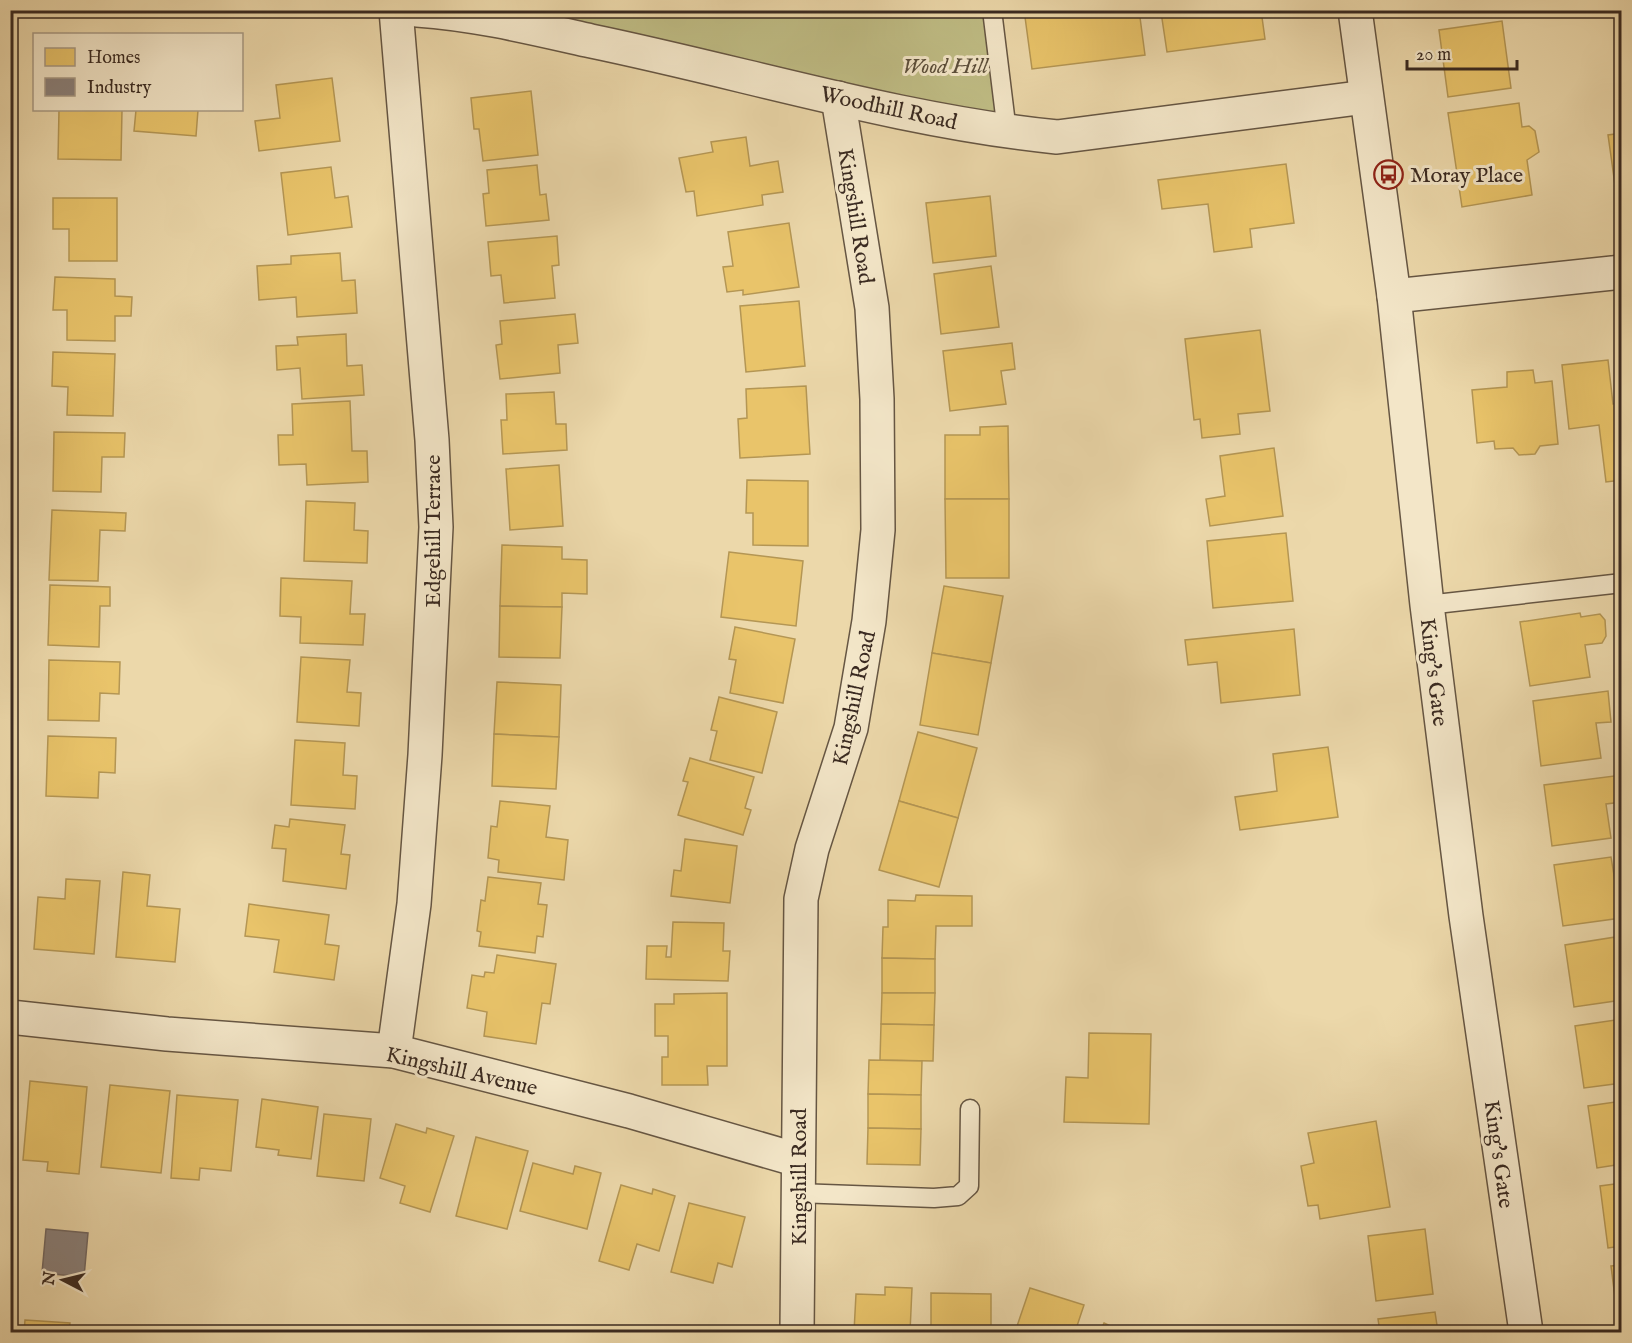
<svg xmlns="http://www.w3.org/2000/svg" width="1632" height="1343" font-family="'IM FELL English',serif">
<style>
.green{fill:#bfbc84;stroke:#7c7352;stroke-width:1.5}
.homes{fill:#e9c46a;stroke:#b49654;stroke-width:1.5}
.industry{fill:#8a817c;stroke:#726761;stroke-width:1.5}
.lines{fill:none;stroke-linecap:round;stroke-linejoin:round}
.service-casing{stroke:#665643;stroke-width:21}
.minor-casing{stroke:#665643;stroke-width:36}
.tertiary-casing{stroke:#665643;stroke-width:36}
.service{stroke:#f3e6c8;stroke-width:18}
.minor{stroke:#f3e6c8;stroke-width:33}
.tertiary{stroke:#f3e6c8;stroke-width:33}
.labels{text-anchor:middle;stroke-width:6;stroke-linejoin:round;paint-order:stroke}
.park-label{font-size:22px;font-style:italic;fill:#5b4e3a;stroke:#f3e6c8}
.street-label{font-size:22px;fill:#3a2a21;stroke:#f3e6c8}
.poi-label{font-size:22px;fill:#3a2a21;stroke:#f3e6c8;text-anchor:start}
</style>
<rect width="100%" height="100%" fill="#ecd8aa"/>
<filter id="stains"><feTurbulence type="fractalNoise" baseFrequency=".00333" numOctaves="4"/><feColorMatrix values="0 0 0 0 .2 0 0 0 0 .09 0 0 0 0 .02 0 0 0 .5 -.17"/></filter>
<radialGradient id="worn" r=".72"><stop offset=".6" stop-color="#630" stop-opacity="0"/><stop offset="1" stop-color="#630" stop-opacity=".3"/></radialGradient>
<polygon class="green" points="460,10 992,11 1007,132"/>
<g class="homes">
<polygon points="1076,10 1139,10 1145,55 1032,69 1025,17"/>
<polygon points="1170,10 1261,10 1265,39 1167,52 1161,12"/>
<polygon points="1502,21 1511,88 1448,97 1439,30"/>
<polygon points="332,78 340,141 259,151 255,121 280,118 276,85"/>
<polygon points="531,91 538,155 483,161 479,129 474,129 471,98"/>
<polygon points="1519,103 1522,127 1529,126 1535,131 1539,152 1527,160 1532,195 1462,207 1448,113"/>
<polygon points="59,110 122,110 121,160 58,159"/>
<polygon points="136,110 198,110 196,136 134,131"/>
<polygon points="1622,133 1622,184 1615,185 1608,135"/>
<polygon points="746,137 750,166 778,161 783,192 762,195 763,205 697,216 694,191 686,192 679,158 713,152 711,142"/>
<polygon points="1286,164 1294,223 1250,229 1252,247 1214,252 1208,204 1162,209 1158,180"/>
<polygon points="537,165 540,195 546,194 549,220 486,226 483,194 489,193 487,170"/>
<polygon points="331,167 335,198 348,196 352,227 288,235 281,173"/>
<polygon points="990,196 996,256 933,263 926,203"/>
<polygon points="53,198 117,198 117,261 69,261 69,229 53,229"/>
<polygon points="789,223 799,287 743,295 743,290 727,292 723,267 733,266 728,232"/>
<polygon points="557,236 559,265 552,266 555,298 504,303 501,275 491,276 488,242"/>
<polygon points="340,253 342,281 355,280 357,313 297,317 296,297 259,300 257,266 291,264 291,256"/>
<polygon points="991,266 999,327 941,334 934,274"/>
<polygon points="55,277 115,279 115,296 132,297 131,316 115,316 115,341 67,340 67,310 53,310"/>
<polygon points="799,301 805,366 746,372 740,306"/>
<polygon points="575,314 578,343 558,345 560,373 500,379 496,345 502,344 500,321"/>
<polygon points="1260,330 1270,411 1238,414 1240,434 1202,438 1200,419 1194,420 1185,339"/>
<polygon points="346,334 347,366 362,365 364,395 302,399 300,368 277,370 276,346 298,345 297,337"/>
<polygon points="1012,343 1015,369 1001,371 1006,404 950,411 943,351"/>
<polygon points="53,352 115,354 113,416 67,415 68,387 52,386"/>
<polygon points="1608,360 1613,404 1621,403 1622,410 1622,480 1606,482 1599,425 1569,429 1562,365"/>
<polygon points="1533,370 1535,383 1552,381 1558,444 1540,446 1535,454 1519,455 1513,448 1495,449 1494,441 1477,443 1472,390 1507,387 1507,372"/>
<polygon points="806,386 810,454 740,458 738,419 747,418 746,389"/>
<polygon points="554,392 556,424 566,424 567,450 503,454 501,420 507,420 506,394"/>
<polygon points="350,401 352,451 367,451 368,482 307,485 306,464 279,465 278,435 293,435 292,404"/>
<polygon points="1008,426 1009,499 945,499 945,435 980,435 980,427"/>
<polygon points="54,432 125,433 124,457 102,457 101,492 53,491"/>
<polygon points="1274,448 1283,516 1210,526 1206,499 1225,496 1220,456"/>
<polygon points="559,465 563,526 510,530 506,469"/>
<polygon points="747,480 808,481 808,546 753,545 753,513 746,513"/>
<polygon points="945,499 1009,499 1009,578 946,578"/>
<polygon points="306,501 355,503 354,530 368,531 367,563 304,561"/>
<polygon points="52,510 126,513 125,531 100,530 98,581 49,580"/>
<polygon points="1286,533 1293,601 1213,608 1207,541"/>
<polygon points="502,545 562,547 562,559 587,560 587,594 562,593 562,607 500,606"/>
<polygon points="729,552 803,561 796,626 721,617"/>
<polygon points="281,578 352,581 350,614 365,614 363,645 300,643 301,617 280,616"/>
<polygon points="50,585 110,587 110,606 100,606 99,647 48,645"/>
<polygon points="944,586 1003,596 991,663 932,653"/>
<polygon points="500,606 562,607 560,658 499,657"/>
<polygon points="1580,613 1581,617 1600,614 1605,620 1606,636 1602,643 1585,645 1590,677 1530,686 1520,622"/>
<polygon points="735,627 795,639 783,703 730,693 736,660 729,659"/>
<polygon points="1294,629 1300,695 1221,703 1217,662 1188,665 1185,640"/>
<polygon points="932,653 991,663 978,735 920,725"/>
<polygon points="301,657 350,660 347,692 361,693 359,726 297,722"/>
<polygon points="49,660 120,662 119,694 100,693 99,721 48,720"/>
<polygon points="497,682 561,685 559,737 494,734"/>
<polygon points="1608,691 1611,722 1596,723 1601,758 1541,766 1533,701"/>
<polygon points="719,697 777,712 762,773 710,760 717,731 711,730"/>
<polygon points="918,732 977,748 958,818 899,801"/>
<polygon points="494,734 559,737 556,789 492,786"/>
<polygon points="48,736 116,738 115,773 99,772 98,798 46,796"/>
<polygon points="295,740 345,743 343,775 357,776 355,809 291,805"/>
<polygon points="1328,747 1338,817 1240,830 1235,797 1277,791 1273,754"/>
<polygon points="690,758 754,777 745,808 751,810 743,835 678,815 688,782 683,781"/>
<polygon points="1622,775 1622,802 1606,804 1611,838 1552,846 1544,785"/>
<polygon points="500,801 550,806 546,837 568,840 564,880 498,872 499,860 488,858 491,826 497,827"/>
<polygon points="899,801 958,818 939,887 879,870"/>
<polygon points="290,819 345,825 341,854 350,855 346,889 283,881 286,849 272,848 275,825 289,827"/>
<polygon points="685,839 737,846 730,903 671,896 674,870 681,871"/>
<polygon points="1611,857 1621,918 1563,926 1554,865"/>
<polygon points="123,872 150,875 147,906 180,909 175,962 116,957"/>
<polygon points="488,877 541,883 538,904 547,905 543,937 537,936 535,953 479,946 481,932 477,931 481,900 485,901"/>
<polygon points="66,879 100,881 94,954 34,949 38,897 65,899"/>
<polygon points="916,895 972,896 972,926 936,926 935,959 882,958 883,927 888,927 888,900 915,901"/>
<polygon points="249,904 329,915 325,944 339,946 334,980 274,972 279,940 245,936"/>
<polygon points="673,922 724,923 723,951 730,951 728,981 646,979 647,946 667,946 666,957 671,957"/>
<polygon points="1622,936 1622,1000 1574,1007 1565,945"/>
<polygon points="497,955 556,964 550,1004 542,1003 536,1044 484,1036 487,1012 467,1008 472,975 484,977 485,972 494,973"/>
<polygon points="882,958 935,959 935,993 882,993"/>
<polygon points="727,993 727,1066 707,1066 708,1085 662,1085 662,1057 668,1057 668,1036 655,1036 655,1004 674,1004 674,994"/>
<polygon points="882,993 935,993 934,1025 881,1024"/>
<polygon points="1622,1019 1622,1083 1584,1088 1575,1026"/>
<polygon points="881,1024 934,1025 933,1061 880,1060"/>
<polygon points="1089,1033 1151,1034 1149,1124 1064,1122 1066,1077 1088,1078"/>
<polygon points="869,1060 922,1061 921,1095 868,1094"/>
<polygon points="30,1081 87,1087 79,1174 47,1171 48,1162 23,1160"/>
<polygon points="110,1085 170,1091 161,1173 101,1167"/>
<polygon points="868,1094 921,1095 921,1129 868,1128"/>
<polygon points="177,1095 238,1100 231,1171 200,1168 199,1180 171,1178"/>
<polygon points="262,1099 318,1107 311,1159 278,1155 279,1150 256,1147"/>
<polygon points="1622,1101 1622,1164 1597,1168 1588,1106"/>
<polygon points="324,1114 371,1119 364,1181 317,1176"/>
<polygon points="1376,1121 1390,1207 1320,1219 1318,1205 1308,1206 1301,1166 1314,1163 1308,1133"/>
<polygon points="396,1124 426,1133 427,1128 454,1136 430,1212 400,1203 405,1186 380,1178"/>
<polygon points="868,1128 921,1129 920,1165 867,1164"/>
<polygon points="476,1137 528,1151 507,1229 456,1216"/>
<polygon points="533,1163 573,1174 575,1166 601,1173 587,1229 520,1211"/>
<polygon points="1622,1183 1622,1246 1608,1248 1600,1186"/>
<polygon points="621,1185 652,1194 653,1189 675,1196 659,1251 637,1244 629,1270 599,1261"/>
<polygon points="689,1203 745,1217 732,1267 718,1263 713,1283 671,1272"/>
<polygon points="1425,1229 1433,1294 1376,1301 1368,1236"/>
<polygon points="1622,1265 1622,1329 1619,1329 1611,1266"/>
<polygon points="885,1287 912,1288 910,1332 854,1332 856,1294 885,1295"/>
<polygon points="1030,1288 1084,1305 1075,1332 1015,1332"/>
<polygon points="931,1293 991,1294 991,1332 931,1332"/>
<polygon points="1435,1312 1438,1332 1380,1332 1378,1319"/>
<polygon points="25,1320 70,1323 69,1332 24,1332"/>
<polygon points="1104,1323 1123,1332 1100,1332"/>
</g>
<polygon class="industry" points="46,1229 88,1233 84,1277 42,1273"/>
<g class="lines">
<defs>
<g id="service">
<polyline points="992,10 1007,132"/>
<polyline points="1427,605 1622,583"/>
<polyline points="797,1193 934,1198 958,1196 969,1186 970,1109"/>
</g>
<g id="minor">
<path d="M 417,10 C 476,14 533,28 591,41 C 746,73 899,121 1057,137 L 1366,97"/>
<polyline points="1394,296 1622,272"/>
<polyline points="10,1017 167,1034 394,1051 629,1111 798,1160"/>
<polyline points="394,1051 414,904 425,755 436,527 432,440 396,10"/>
<polyline points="797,1332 801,899 812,849 851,728 869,621 878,530 877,399 872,308 838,98"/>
</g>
<polyline id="tertiary" points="1355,10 1394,296 1427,605 1466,916 1526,1332"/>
</defs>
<use href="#service" class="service-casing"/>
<use href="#minor" class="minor-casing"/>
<use href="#tertiary" class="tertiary-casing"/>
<use href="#service" class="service"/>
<use href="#minor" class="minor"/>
<use href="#tertiary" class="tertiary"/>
</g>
<defs>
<symbol id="bus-ring" viewBox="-11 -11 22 22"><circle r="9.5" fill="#f3e6c8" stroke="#8f2418" stroke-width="1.5"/><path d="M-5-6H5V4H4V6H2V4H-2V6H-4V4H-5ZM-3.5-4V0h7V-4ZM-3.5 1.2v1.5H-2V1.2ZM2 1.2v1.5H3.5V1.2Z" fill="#8f2418"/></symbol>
</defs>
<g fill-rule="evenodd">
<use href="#bus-ring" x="1372" y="158" width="33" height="33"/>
</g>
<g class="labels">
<g class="park-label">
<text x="945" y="73">Wood Hill</text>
</g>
<g class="street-label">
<text transform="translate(889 107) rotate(12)" y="8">Woodhill Road</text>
<text transform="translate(857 216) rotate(81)" y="8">Kingshill Road</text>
<text transform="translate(432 531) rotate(-90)" y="8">Edgehill Terrace</text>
<text transform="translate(1435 672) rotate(83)" y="8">King's Gate</text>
<text transform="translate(853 698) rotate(-78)" y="8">Kingshill Road</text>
<text transform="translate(462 1070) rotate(13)" y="8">Kingshill Avenue</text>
<text transform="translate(1500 1154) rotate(82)" y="8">King's Gate</text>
<text transform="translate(798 1177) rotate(-90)" y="8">Kingshill Road</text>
</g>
<g class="poi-label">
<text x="1410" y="182">Moray Place</text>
</g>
</g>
<rect width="1632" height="1343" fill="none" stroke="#ecd8aa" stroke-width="36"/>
<rect x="12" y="12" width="1608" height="1319" fill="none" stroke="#3a2a21" stroke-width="3"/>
<rect x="18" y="18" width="1596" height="1307" fill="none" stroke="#3a2a21" stroke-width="1.5"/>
<rect x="33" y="33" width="210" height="78" fill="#f3e6c8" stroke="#a99b85" stroke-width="1.5"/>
<rect x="45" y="48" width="30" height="18" fill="#e9c46a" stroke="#a99b85" stroke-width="1.5"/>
<text x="87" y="63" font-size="18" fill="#3a2a21">Homes</text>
<rect x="45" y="78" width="30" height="18" fill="#8a817c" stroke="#a99b85" stroke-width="1.5"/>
<text x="87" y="93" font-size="18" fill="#3a2a21">Industry</text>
<g transform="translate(63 1280) rotate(277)" stroke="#f3e6c8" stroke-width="4.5" paint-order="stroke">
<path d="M0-4.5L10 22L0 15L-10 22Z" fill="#3a2a21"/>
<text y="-9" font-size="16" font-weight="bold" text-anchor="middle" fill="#3a2a21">N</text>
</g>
<path d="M1407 60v9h110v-9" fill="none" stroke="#3a2a21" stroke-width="3"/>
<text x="1416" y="60" font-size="18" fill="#3a2a21" stroke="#f3e6c8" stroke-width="4.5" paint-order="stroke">20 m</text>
<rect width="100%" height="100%" filter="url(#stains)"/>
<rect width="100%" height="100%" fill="url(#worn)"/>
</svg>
